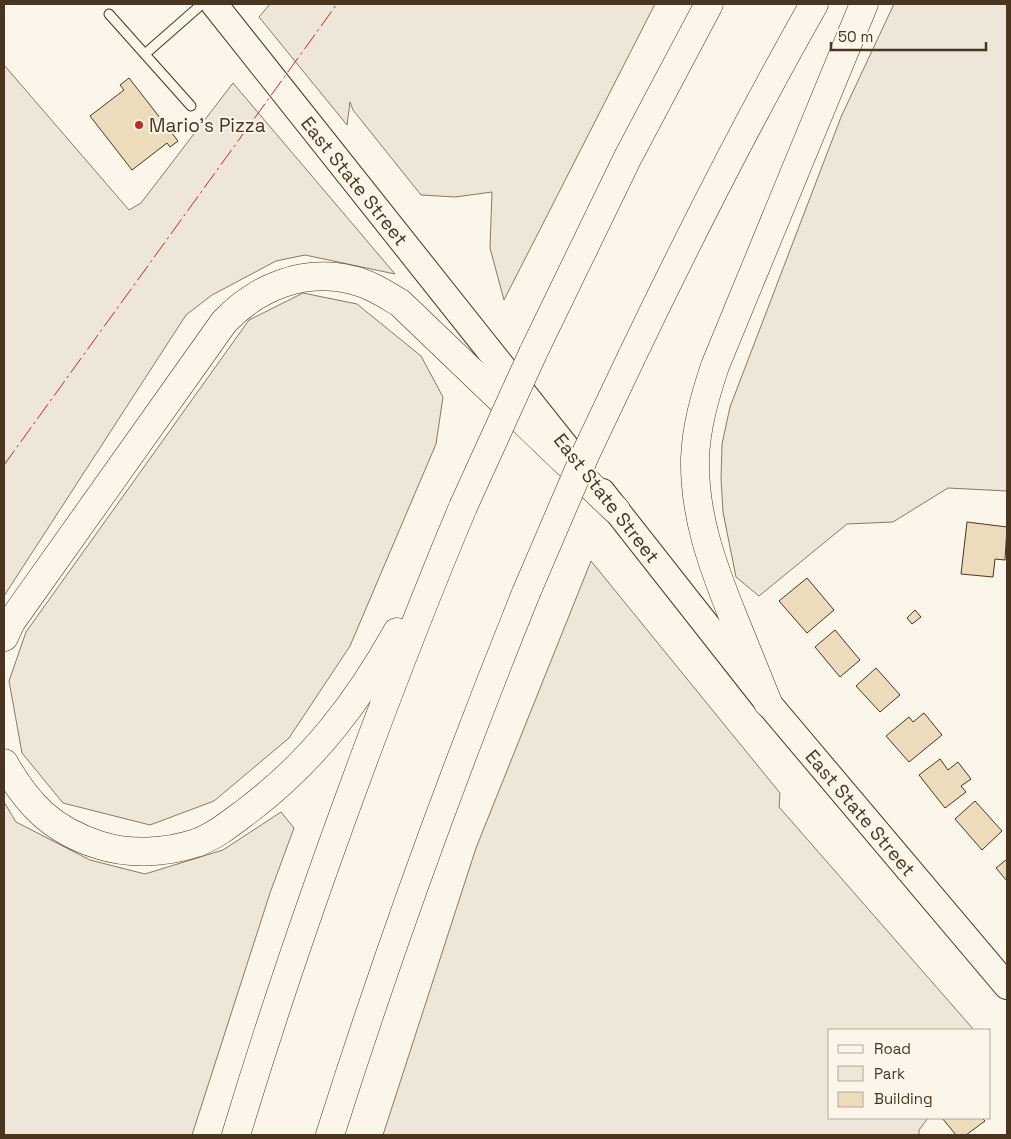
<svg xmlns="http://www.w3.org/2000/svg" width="1011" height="1139" font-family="'Space Grotesk',sans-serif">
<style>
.green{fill:#ede6d9;stroke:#887966}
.building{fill:#ecdcbc;stroke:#4a3520}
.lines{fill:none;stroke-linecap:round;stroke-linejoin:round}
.lane-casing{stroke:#4a3520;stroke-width:11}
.secondary-casing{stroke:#4a3520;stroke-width:28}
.highway-casing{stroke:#4a3520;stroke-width:29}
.lane{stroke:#fbf6e9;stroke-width:9}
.secondary{stroke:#fbf6e9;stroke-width:26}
.highway{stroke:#fbf6e9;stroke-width:28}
.highway-bridge-casing{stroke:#4a3520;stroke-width:29;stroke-linecap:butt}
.highway-bridge{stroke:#fbf6e9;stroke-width:28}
.power{stroke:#c62828;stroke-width:1;stroke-dasharray:18 4 2.5 4;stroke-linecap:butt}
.poi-dot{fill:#c62828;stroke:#fbf6e9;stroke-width:2}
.labels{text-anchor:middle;stroke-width:4;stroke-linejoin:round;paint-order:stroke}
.poi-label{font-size:19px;fill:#4a3520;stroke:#fbf6e9;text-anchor:start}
.street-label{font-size:19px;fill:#4a3520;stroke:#fbf6e9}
</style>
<rect width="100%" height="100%" fill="#fbf6e9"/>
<g class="green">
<polygon points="270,4 655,4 504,300 490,248 492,192 455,197 421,195 353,110 350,102 347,125 259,17"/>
<polygon points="894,4 1007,4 1007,491 948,488 893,522 847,524 759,596 736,577 723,512 721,479 722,444 730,407 841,117"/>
<polygon points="4,65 129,210 141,203 233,83 395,274 305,255 276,261 212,295 186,315 4,596"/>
<polygon points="303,293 357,304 421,356 443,397 436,444 350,646 289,738 214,801 150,825 63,803 22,753 9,681 26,632 249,320"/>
<polygon points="591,561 780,793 779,807 974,1030 830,1030 830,1118 928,1118 919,1130 919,1135 383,1135 476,848"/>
<polygon points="4,802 16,822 90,860 145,874 223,850 281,812 294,828 270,893 192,1135 4,1135"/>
</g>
<g class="building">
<polygon points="129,78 178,141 170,147 167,143 132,170 90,116 124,90 120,85"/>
<polygon points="967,522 1007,527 1005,560 995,559 993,577 961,574"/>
<polygon points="807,578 834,610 807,633 779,601"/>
<polygon points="915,610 921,617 912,624 907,618"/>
<polygon points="835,630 860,660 840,677 815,647"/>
<polygon points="876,668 900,695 880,712 856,686"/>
<polygon points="924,713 942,735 909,762 886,736 909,717 913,722"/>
<polygon points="940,759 948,770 958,762 971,779 961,786 966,792 945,808 919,775"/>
<polygon points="975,801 1002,831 982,850 955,819"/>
<polygon points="1007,859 1007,881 996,868"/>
<polygon points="942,1118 982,1118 985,1121 966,1135 956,1135"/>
</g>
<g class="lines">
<defs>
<g id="lane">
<polyline points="109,14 191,106"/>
<polyline points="145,54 202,4"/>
</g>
<g id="secondary">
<path id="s1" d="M 214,4 L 578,462"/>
<path id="s2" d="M 602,492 L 768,703 L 1007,986"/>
</g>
<g id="highway">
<polyline points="533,353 628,157 709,4"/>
<path d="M 632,356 C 689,237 749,119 814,4"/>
<path d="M 4,637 L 11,622 L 224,322 C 257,287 304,268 352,280 C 370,284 385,294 400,303 L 616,510"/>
<path d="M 768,703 C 756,673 744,644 732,614 C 712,564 694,515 695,459 C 696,427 705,396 715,366 L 864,4"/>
<path d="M 4,763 C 28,805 52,830 99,845 C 130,855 165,853 196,843 C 215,836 231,823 247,811 C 312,762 358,702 397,632"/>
<path d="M 236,1135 C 275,1006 319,879 366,753 C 397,670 429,588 463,507"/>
<path d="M 330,1135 C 388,952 454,771 526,593"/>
</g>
</defs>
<use href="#lane" class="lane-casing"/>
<use href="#secondary" class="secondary-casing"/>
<use href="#highway" class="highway-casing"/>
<use href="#lane" class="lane"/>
<use href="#secondary" class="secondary"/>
<use href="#highway" class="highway"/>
<defs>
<g id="highway-bridge">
<polyline points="463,507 533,353"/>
<polyline points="526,593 586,453 632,356"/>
</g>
</defs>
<use href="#highway-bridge" class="highway-bridge-casing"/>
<use href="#highway-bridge" class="highway-bridge"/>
<polyline class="power" points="4,465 337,4"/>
</g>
<circle class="poi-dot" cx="139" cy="125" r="5"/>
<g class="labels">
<g class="poi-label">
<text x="149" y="132">Mario's Pizza</text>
</g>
<g class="street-label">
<text dy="7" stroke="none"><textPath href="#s1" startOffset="226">East State Street</textPath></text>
<text transform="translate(607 498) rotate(52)" y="7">East State Street</text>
<text dy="7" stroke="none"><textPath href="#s2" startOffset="412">East State Street</textPath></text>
</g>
</g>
<rect width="1011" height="1139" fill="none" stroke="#4a3520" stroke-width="10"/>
<rect x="828" y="1029" width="162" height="90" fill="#fbf6e9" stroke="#b4a999"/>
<rect x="838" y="1045" width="25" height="8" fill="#fbf6e9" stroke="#b4a999"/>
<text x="874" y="1054" font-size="15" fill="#4a3520">Road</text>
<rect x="838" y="1066" width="25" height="15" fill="#ede6d9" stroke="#b4a999"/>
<text x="874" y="1079" font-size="15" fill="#4a3520">Park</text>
<rect x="838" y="1092" width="25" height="15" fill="#ecdcbc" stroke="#b4a999"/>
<text x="874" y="1104" font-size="15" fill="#4a3520">Building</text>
<path d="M831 42v8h155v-8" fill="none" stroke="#4a3520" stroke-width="2.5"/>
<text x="838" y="42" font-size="15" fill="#4a3520" stroke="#fbf6e9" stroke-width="4" paint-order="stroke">50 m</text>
</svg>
